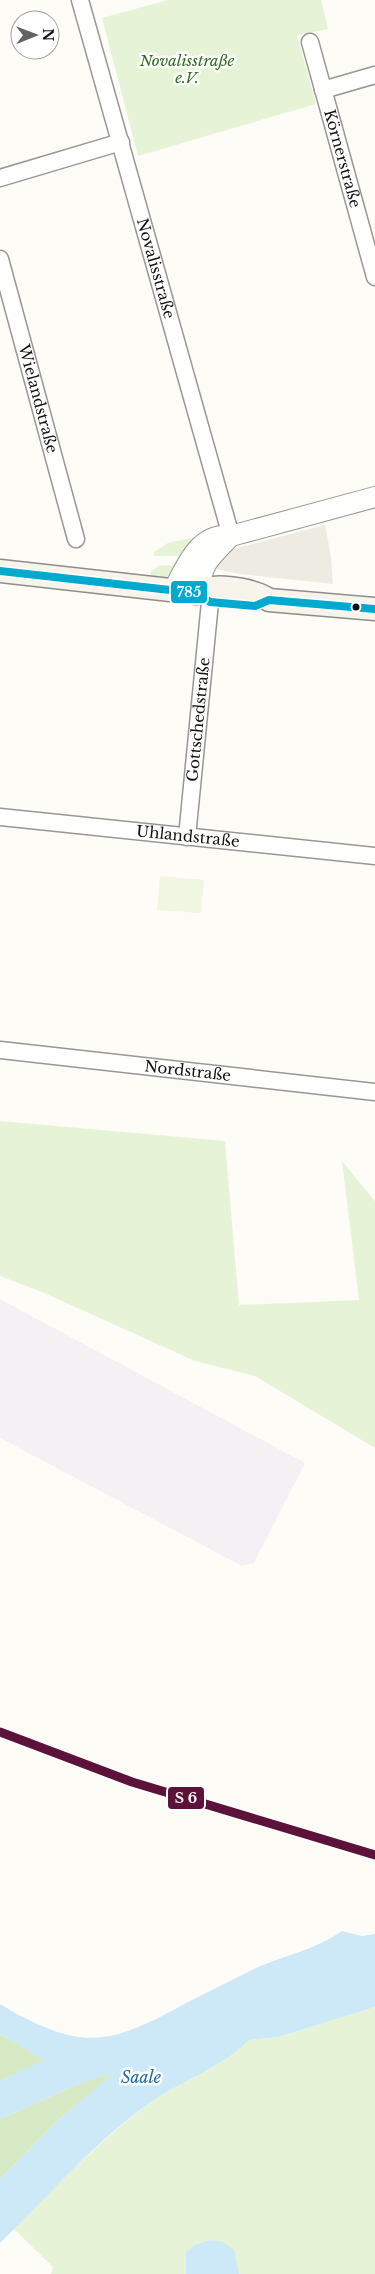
<svg xmlns="http://www.w3.org/2000/svg" width="375" height="2274" font-family="'Libre Baskerville',serif">
<style>
.industrial{fill:#f5f0f3}
.green{fill:#e7f3d7}
.forest{fill:#d8eac5}
.pitch{fill:#f0f6e1}
.plaza{fill:#edebe2}
.water{fill:#cde8f7}
.lines{fill:none;stroke-linecap:round;stroke-linejoin:round}
.minor-casing{stroke:#979795;stroke-width:19}
.tertiary-casing{stroke:#979795;stroke-width:22}
.secondary-casing{stroke:#8e8d8b;stroke-width:25}
.minor{stroke:#fffffe;stroke-width:16}
.tertiary{stroke:#fffffe;stroke-width:20}
.secondary{stroke:#f6f4eb;stroke-width:22}
.bus-1-casing{stroke:#fff;stroke-width:11}
.bus-1{stroke:#00a9ce;stroke-width:8}
.rail-1-casing{stroke:#fff;stroke-width:12}
.rail-1{stroke:#5d1339;stroke-width:9}
.bus-dot{fill:#111;stroke:#fff;stroke-width:2}
.labels{text-anchor:middle;stroke-width:5;stroke-linejoin:round;paint-order:stroke}
.park-label{font-size:15px;font-style:italic;fill:#2f6b1f;stroke:#fff}
.street-label{font-size:15px;fill:#111;stroke:#fff}
.water-label{font-size:16px;font-style:italic;fill:#1768a6;stroke:#fff}
.line-badge{stroke:#fff;stroke-width:2}
.badge-label{font-size:14px;text-anchor:middle;font-weight:bold;fill:#fff}
</style>
<rect width="100%" height="100%" fill="#fdfcf7"/>
<polygon class="industrial" points="0,1299 305,1463 254,1563 242,1566 0,1438"/>
<g class="green">
<polygon points="168,0 321,0 328,29 297,35 316,104 138,156 102,18"/>
<polygon points="195,537 179,556 154,556 154,552 168,543"/>
<polygon points="159,565 177,566 170,578 150,580 151,572"/>
<polygon points="0,1121 225,1141 239,1305 359,1300 342,1161 375,1201 375,1448 255,1376 195,1361 42,1292 0,1276"/>
<path d="M 375,2007 L 375,2274 L 51,2274 L 53,2267 L 14,2229 C 56,2186 98,2142 146,2106 C 178,2081 220,2070 249,2040 L 278,2037 Z"/>
</g>
<g class="forest">
<polygon points="0,2034 45,2060 0,2081"/>
<polygon points="115,2072 56,2122 0,2179 0,2119 81,2083"/>
</g>
<polygon class="pitch" points="160,876 204,880 201,913 157,910"/>
<polygon class="plaza" points="325,525 331,557 333,584 240,574 215,569 215,567 226,552 233,549"/>
<g class="water">
<path d="M 342,1931 L 362,1936 L 375,1934 L 375,2007 L 278,2037 L 249,2040 C 221,2069 179,2081 147,2105 C 92,2144 48,2197 0,2243 L 0,2179 L 56,2122 L 113,2073 L 81,2083 L 0,2119 L 0,2081 L 44,2060 L 0,2034 L 0,2004 C 21,2017 48,2031 73,2036 C 117,2045 157,2018 194,1999 C 212,1990 230,1981 248,1972 C 279,1956 314,1951 342,1931 Z"/>
<polygon points="210,2240 223,2242 234,2250 239,2274 186,2274 186,2253 195,2245"/>
</g>
<g class="lines">
<defs>
<g id="minor">
<path id="s1" d="M 80,0 L 231,536"/>
<path id="s2" d="M 310,42 L 375,277"/>
<polyline points="323,90 375,75"/>
<polyline points="0,178 121,142"/>
<path id="s3" d="M 0,259 L 76,539"/>
<path id="s4" d="M 0,817 L 375,856"/>
<path id="s5" d="M 187,837 L 210,602"/>
<path id="s6" d="M 0,1050 L 375,1092"/>
</g>
<g id="tertiary">
<path d="M 173,591 C 186,567 198,532 231,536 L 375,497"/>
<path d="M 197,593 C 204,562 207,560 228,539"/>
</g>
<path id="secondary" d="M 0,571 L 197,593 C 202,591 207,589 212,588 C 227,586 257,591 269,600 L 375,609"/>
</defs>
<use href="#minor" class="minor-casing"/>
<use href="#tertiary" class="tertiary-casing"/>
<use href="#secondary" class="secondary-casing"/>
<use href="#minor" class="minor"/>
<use href="#tertiary" class="tertiary"/>
<use href="#secondary" class="secondary"/>
<defs>
<polyline id="bus-1" points="0,571 197,593 210,602 255,606 269,600 375,609"/>
</defs>
<use href="#bus-1" class="bus-1-casing"/>
<use href="#bus-1" class="bus-1"/>
<defs>
<polyline id="rail-1" points="0,1732 132,1782 375,1855"/>
</defs>
<use href="#rail-1" class="rail-1-casing"/>
<use href="#rail-1" class="rail-1"/>
</g>
<circle class="bus-dot" cx="356" cy="607" r="4.5"/>
<g class="labels">
<g class="park-label">
<text x="187" y="66">Novalisstraße<tspan x="187" dy="17">e.V.</tspan></text>
</g>
<g class="street-label">
<text dy="5" stroke="none"><textPath href="#s2" startOffset="121">Körnerstraße</textPath></text>
<text dy="5" stroke="none"><textPath href="#s1" startOffset="279">Novalisstraße</textPath></text>
<text dy="5" stroke="none"><textPath href="#s3" startOffset="145">Wielandstraße</textPath></text>
<text dy="5" stroke="none"><textPath href="#s5" startOffset="118">Gottschedstraße</textPath></text>
<text dy="5" stroke="none"><textPath href="#s4" startOffset="189">Uhlandstraße</textPath></text>
<text dy="5" stroke="none"><textPath href="#s6" startOffset="189">Nordstraße</textPath></text>
</g>
<g class="water-label">
<text x="141" y="2083">Saale</text>
</g>
</g>
<g class="line-badge">
<rect x="170" y="580" width="38" height="24" rx="5" fill="#00a9ce"/>
<rect x="167" y="1786" width="38" height="24" rx="5" fill="#5d1339"/>
</g>
<g class="badge-label">
<text x="189" y="597">785</text>
<text x="186" y="1803">S 6</text>
</g>
<g transform="translate(35 35) rotate(89)"><circle r="24" fill="#ffffff" stroke="#a0a0a0"/>
<path d="M0-4L9 19L0 12L-9 19Z" fill="#646362"/>
<text y="-8" font-size="14" font-weight="bold" text-anchor="middle" fill="#111111">N</text>
</g>
</svg>
